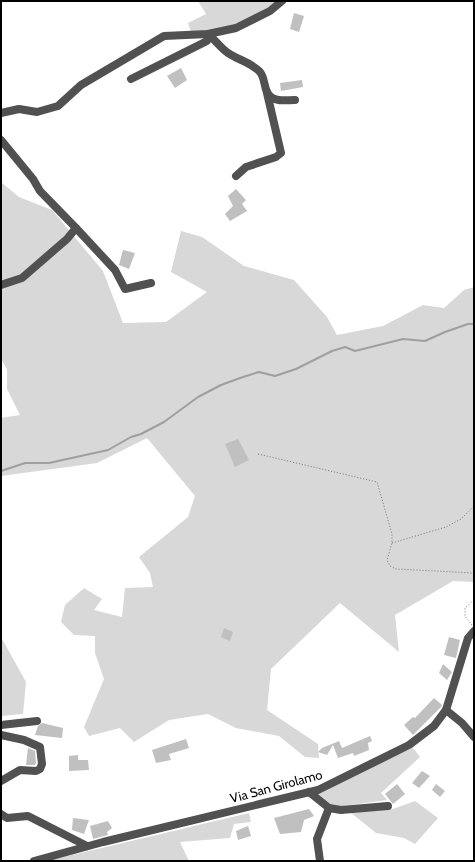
<svg xmlns="http://www.w3.org/2000/svg" width="475" height="862" font-family="Cabin,sans-serif">
<style>
.green{fill:#d8d8d8}
.lines{fill:none;stroke-linecap:round;stroke-linejoin:round}
.stream{stroke:#9f9f9f;stroke-width:2}
.building{fill:#c0c0c0}
.path{stroke:#737373;stroke-width:1;stroke-dasharray:1 2;stroke-linecap:butt}
.minor{stroke:#515151;stroke-width:8}
.labels{text-anchor:middle;stroke-width:3;stroke-linejoin:round;paint-order:stroke}
.street-label{font-size:13px;fill:#000;stroke:#fff}
</style>
<rect width="100%" height="100%" fill="#fff"/>
<g class="green">
<polygon points="198,1 282,1 236,28 192,35 188,23 206,14"/>
<polygon points="1,182 19,197 52,210 103,271 123,323 166,322 207,292 171,272 181,231 202,237 244,266 294,280 327,317 337,335 383,326 423,305 444,308 464,290 474,287 474,582 453,581 395,615 399,652 340,603 271,669 267,710 318,744 319,758 305,757 279,736 236,728 208,714 169,720 134,742 120,728 89,736 84,727 104,679 95,653 95,636 74,635 61,622 65,605 84,588 102,599 94,610 122,617 125,588 153,587 150,573 139,557 188,517 195,496 147,438 97,463 1,476 1,418 20,415 7,389 7,369 1,359"/>
<polygon points="1,637 26,682 23,714 1,716"/>
<polygon points="413,748 420,757 381,793 387,800 329,808 309,792 318,790"/>
<polygon points="415,801 438,818 415,844 404,838 376,833 350,812 393,809"/>
<polygon points="249,813 251,822 234,824 230,838 180,842 189,861 47,861"/>
</g>
<g class="lines">
<polyline class="stream" points="1,471 25,463 49,463 108,450 131,437 141,434 164,422 198,397 221,385 243,377 259,372 275,376 296,369 332,351 345,347 355,351 403,339 425,341 445,332 468,324 474,324"/>
</g>
<g class="building">
<polygon points="294,13 304,16 299,32 290,29"/>
<polygon points="181,68 187,80 175,88 167,76"/>
<polygon points="302,80 303,87 281,91 280,83"/>
<polygon points="236,189 246,200 242,204 247,211 230,221 225,214 233,206 228,196"/>
<polygon points="123,250 135,253 129,269 119,265"/>
<polygon points="238,439 249,460 235,467 225,444"/>
<polygon points="224,628 233,632 230,641 221,637"/>
<polygon points="449,637 460,640 456,658 444,655"/>
<polygon points="443,664 452,672 447,680 439,673"/>
<polygon points="434,698 442,705 441,707 413,735 404,725 413,717 415,718"/>
<polygon points="42,723 63,728 62,738 35,735 38,726"/>
<polygon points="370,736 372,741 368,743 369,750 354,756 353,753 338,758 333,745 327,755 318,752 322,748 339,741 342,748"/>
<polygon points="186,739 189,748 169,754 171,760 156,763 152,750"/>
<polygon points="28,748 35,751 36,763 35,765 26,765"/>
<polygon points="78,755 78,760 88,760 89,770 69,771 69,756"/>
<polygon points="422,771 430,776 419,788 412,783"/>
<polygon points="397,784 405,794 393,804 385,794"/>
<polygon points="436,784 445,791 440,797 432,790"/>
<polygon points="309,809 314,816 304,820 301,832 280,834 274,818"/>
<polygon points="73,818 89,820 84,834 72,830"/>
<polygon points="108,821 112,828 107,832 108,835 93,839 90,826"/>
<polygon points="248,826 251,836 238,840 236,831"/>
</g>
<g class="lines">
<g class="path">
<polyline points="258,454 377,482 392,534 392,543 387,560 390,566 396,569 474,573"/>
<polyline points="392,543 446,527 461,519 474,506"/>
<polyline points="472,625 465,616 465,608 474,600"/>
</g>
<g class="minor">
<path d="M 131,79 L 207,41 L 208,34 C 215,40 221,48 228,53 C 238,60 251,62 260,72 C 266,79 263,91 271,97 C 277,102 287,100 295,100"/>
<polyline points="1,113 19,109 37,112 58,106 81,85 164,36 208,34 236,28 270,11 282,1"/>
<polyline points="1,140 33,179 40,191 76,228"/>
<polyline points="236,176 246,167 276,157 281,153 267,93"/>
<polyline points="1,285 22,278 67,239 76,228 115,270 125,289 151,283"/>
<polyline points="446,710 462,723 474,737"/>
<polyline points="1,725 37,721"/>
<polyline points="1,735 24,740 40,747 42,764 40,769 36,771 20,770 1,781"/>
<polyline points="309,792 329,808 341,810 388,806"/>
<polyline points="1,814 7,818 28,816 87,846"/>
<polyline points="34,861 103,842 318,790 409,745 434,726 446,710 468,638 474,631"/>
<polyline points="320,861 317,839 329,808"/>
</g>
</g>
<g class="labels">
<g class="street-label">
<text transform="translate(276 786) rotate(-15)" y="5">Via San Girolamo</text>
</g>
</g>
<rect width="475" height="862" fill="none" stroke="#000000" stroke-width="4"/>
</svg>
